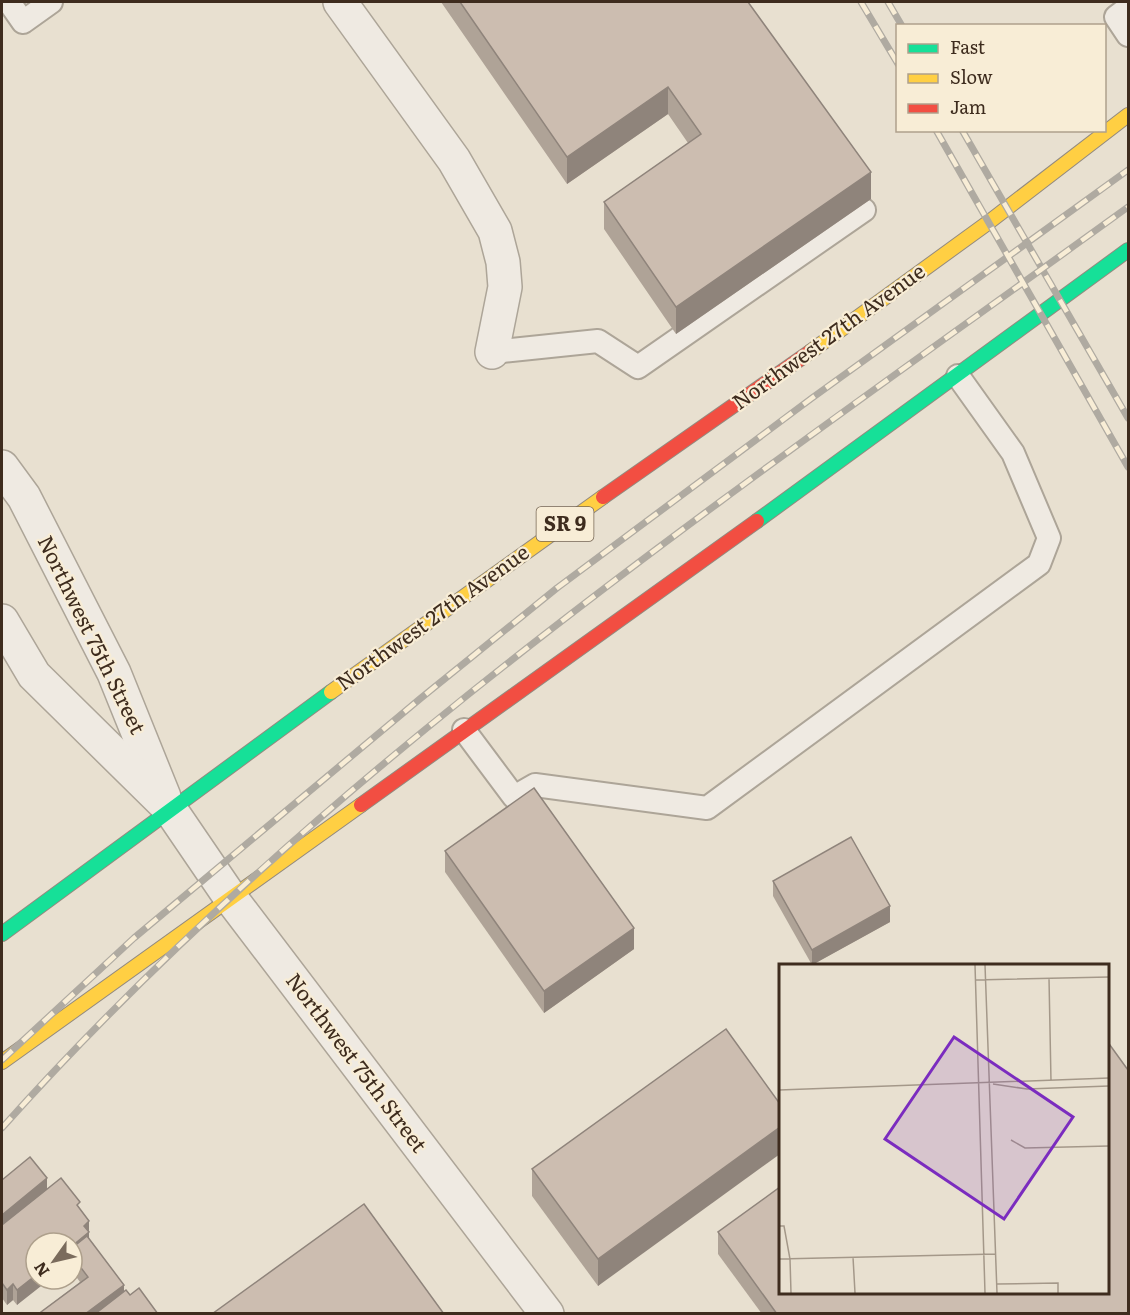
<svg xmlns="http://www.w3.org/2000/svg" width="1130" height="1315" font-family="Literata,serif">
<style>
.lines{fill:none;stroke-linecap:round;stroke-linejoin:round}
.lane-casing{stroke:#ada598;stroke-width:26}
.street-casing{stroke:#ada598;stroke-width:36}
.fast-casing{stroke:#938a7f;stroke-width:16}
.slow-casing{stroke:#938a7f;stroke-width:16}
.jam-casing{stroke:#938a7f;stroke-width:16}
.lane{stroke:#efeae2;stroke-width:22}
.street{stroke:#efeae2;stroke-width:33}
.fast{stroke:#16e098;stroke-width:14}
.slow{stroke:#ffcf43;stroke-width:14}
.jam{stroke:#f24e42;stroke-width:14}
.rail-casing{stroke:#afaaa1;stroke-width:7}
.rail{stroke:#f8edd6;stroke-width:4.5;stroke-dasharray:14;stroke-linecap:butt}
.wall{fill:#afa397}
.shaded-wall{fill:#8f847b}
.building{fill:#ccbdb0;stroke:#8f847b;stroke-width:1.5}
.labels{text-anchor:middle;stroke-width:4.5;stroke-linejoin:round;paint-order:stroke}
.shield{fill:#f8edd6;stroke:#766655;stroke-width:1.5}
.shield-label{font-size:20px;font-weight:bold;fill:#3e2c1e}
.street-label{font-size:21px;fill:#3e2c1e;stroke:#f8edd6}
.inset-road{fill:none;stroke:#a49889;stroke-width:1.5}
.view{fill:#7b2cbf;fill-opacity:0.15;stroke:#7b2cbf;stroke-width:3}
.inset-edge{fill:none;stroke:#3e2c1e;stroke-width:3}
</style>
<rect width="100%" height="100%" fill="#e8e0d0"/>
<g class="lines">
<defs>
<g id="lane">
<polyline points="9,2 23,22 51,2"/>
<polyline points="1128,8 1116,17 1128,35"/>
<polyline points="492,352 598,341 638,367 864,210"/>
<polyline points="464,730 514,797 535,785 707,808 1039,564 1049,538 1013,453 958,376"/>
</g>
<g id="street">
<polyline points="340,2 454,160 495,231 503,262 505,287 492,352"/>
<polyline points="2,467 24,497 114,673 164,797"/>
<polyline points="2,621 34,675 170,809 230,897 547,1314"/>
</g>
<g id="fast">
<polyline points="757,521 1128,250"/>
<polyline points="2,934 331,692"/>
</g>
<g id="slow">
<polyline points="810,352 989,222 1128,115"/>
<polyline points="331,692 603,497"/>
<polyline points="2,1062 361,805"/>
</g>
<g id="jam">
<polyline points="603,497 810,352"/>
<polyline points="361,805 757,521"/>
</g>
</defs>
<use href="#lane" class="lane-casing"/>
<use href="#street" class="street-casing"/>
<use href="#fast" class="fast-casing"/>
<use href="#slow" class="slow-casing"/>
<use href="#jam" class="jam-casing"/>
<use href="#lane" class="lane"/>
<use href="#street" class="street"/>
<use href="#fast" class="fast"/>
<use href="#slow" class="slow"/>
<use href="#jam" class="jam"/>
<defs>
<g id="rail">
<polyline points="861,2 898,64"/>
<polyline points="888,2 902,26"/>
<polyline points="936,130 1128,467"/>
<polyline points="962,130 1128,418"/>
<polyline points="2,1060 134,938 421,698 557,588 812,398 1128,170"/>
<path d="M 2,1128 C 322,769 740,488 1128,207"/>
</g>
</defs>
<use href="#rail" class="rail-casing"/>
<use href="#rail" class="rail"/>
</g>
<g class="wall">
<polygon points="441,2 748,2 871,199 676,334 604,229 604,202 688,143 668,114 567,184"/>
<polygon points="445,851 634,949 544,1013 445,872"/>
<polygon points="773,881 890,922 812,965 773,896"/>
<polygon points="780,1104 598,1286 532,1196 532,1169"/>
<polygon points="2,1180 47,1189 80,1209 89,1221 89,1239 124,1292 130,1295 158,1314 41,1314 41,1312 80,1282 72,1271 72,1243 17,1305 13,1300 7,1305 2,1298"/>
<polygon points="718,1232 1128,1314 762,1314 718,1254"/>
</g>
<g class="shaded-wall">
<polygon points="668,87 668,114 567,184 567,157"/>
<polygon points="871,172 871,199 676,334 676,307"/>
<polygon points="890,906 890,922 812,965 812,950"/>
<polygon points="634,928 634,949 544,1013 544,991"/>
<polygon points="780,1127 780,1154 598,1286 598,1259"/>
<polygon points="47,1178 47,1193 2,1230 2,1215"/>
<polygon points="89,1221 89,1247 72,1256 72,1246 84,1226"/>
<polygon points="36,1275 36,1279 50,1279 17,1305 17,1290"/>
<polygon points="13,1284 13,1300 7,1305 7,1290"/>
<polygon points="124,1285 124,1300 105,1314 85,1314"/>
</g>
<g class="building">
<polygon points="460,2 748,2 871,172 676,307 604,202 701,134 668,87 567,157"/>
<polygon points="534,788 634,928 544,991 445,851"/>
<polygon points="851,837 890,906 812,950 773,881"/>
<polygon points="726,1029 780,1104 780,1127 598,1259 532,1169"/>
<polygon points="1107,1041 1128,1070 1128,1314 777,1314 718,1232 780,1187 780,1293 1107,1293"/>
<polygon points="30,1157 47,1178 2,1215 2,1180"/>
<polygon points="61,1178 80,1202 77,1205 89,1221 84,1226 89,1232 72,1246 72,1243 36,1243 36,1275 17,1290 13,1284 7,1290 2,1283 2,1225"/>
<polygon points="364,1204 444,1314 212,1314"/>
<polygon points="87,1236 124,1285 85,1314 42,1314 41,1312 88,1277 72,1256 72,1248"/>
<polygon points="139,1288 158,1314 95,1314 126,1290 130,1295"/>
</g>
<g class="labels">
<rect class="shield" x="536.5" y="507" width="57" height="34" rx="4.5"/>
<g class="shield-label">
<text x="565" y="531">SR 9</text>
</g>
<g class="street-label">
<text transform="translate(829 337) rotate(-36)" y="7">Northwest 27th Avenue</text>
<text transform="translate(433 618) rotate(-36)" y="7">Northwest 27th Avenue</text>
<text transform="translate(91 635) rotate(64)" y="7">Northwest 75th Street</text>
<text transform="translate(356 1063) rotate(53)" y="7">Northwest 75th Street</text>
</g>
</g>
<g transform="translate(779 964)">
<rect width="330" height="330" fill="#e8e0d0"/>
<path class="inset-road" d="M 196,1 L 206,329M 206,1 L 218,329M 270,14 L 272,117M 196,16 L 330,13M 214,120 L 248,125 L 330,122M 0,126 L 330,114M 232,176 L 246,184 L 330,182M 0,262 L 5,262 L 11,295 L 12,329M 74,293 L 76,329M 0,295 L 217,290M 218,320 L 279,319 L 279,329"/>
<path class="view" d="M 175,73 L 294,153 L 225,255 L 106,175 Z"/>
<rect width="330" height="330" class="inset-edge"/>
</g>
<rect width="1130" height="1315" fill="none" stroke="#3e2c1e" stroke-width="6"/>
<rect x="896" y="24" width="210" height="108" fill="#f8edd6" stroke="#aea08c" stroke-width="1.5"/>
<rect x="908" y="44" width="30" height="9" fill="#16e098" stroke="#aea08c" stroke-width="1.5"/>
<text x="950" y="54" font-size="18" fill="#3e2c1e">Fast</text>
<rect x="908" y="74" width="30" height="9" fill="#ffcf43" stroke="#aea08c" stroke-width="1.5"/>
<text x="950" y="84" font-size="18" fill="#3e2c1e">Slow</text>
<rect x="908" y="104" width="30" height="9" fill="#f24e42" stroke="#aea08c" stroke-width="1.5"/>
<text x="950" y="114" font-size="18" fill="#3e2c1e">Jam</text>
<g transform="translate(54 1261) rotate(236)"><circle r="28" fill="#f8edd6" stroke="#aea08c" stroke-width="1.5"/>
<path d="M0-4.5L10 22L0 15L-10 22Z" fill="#7a6b5c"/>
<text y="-9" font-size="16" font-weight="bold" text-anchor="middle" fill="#3e2c1e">N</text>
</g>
</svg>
